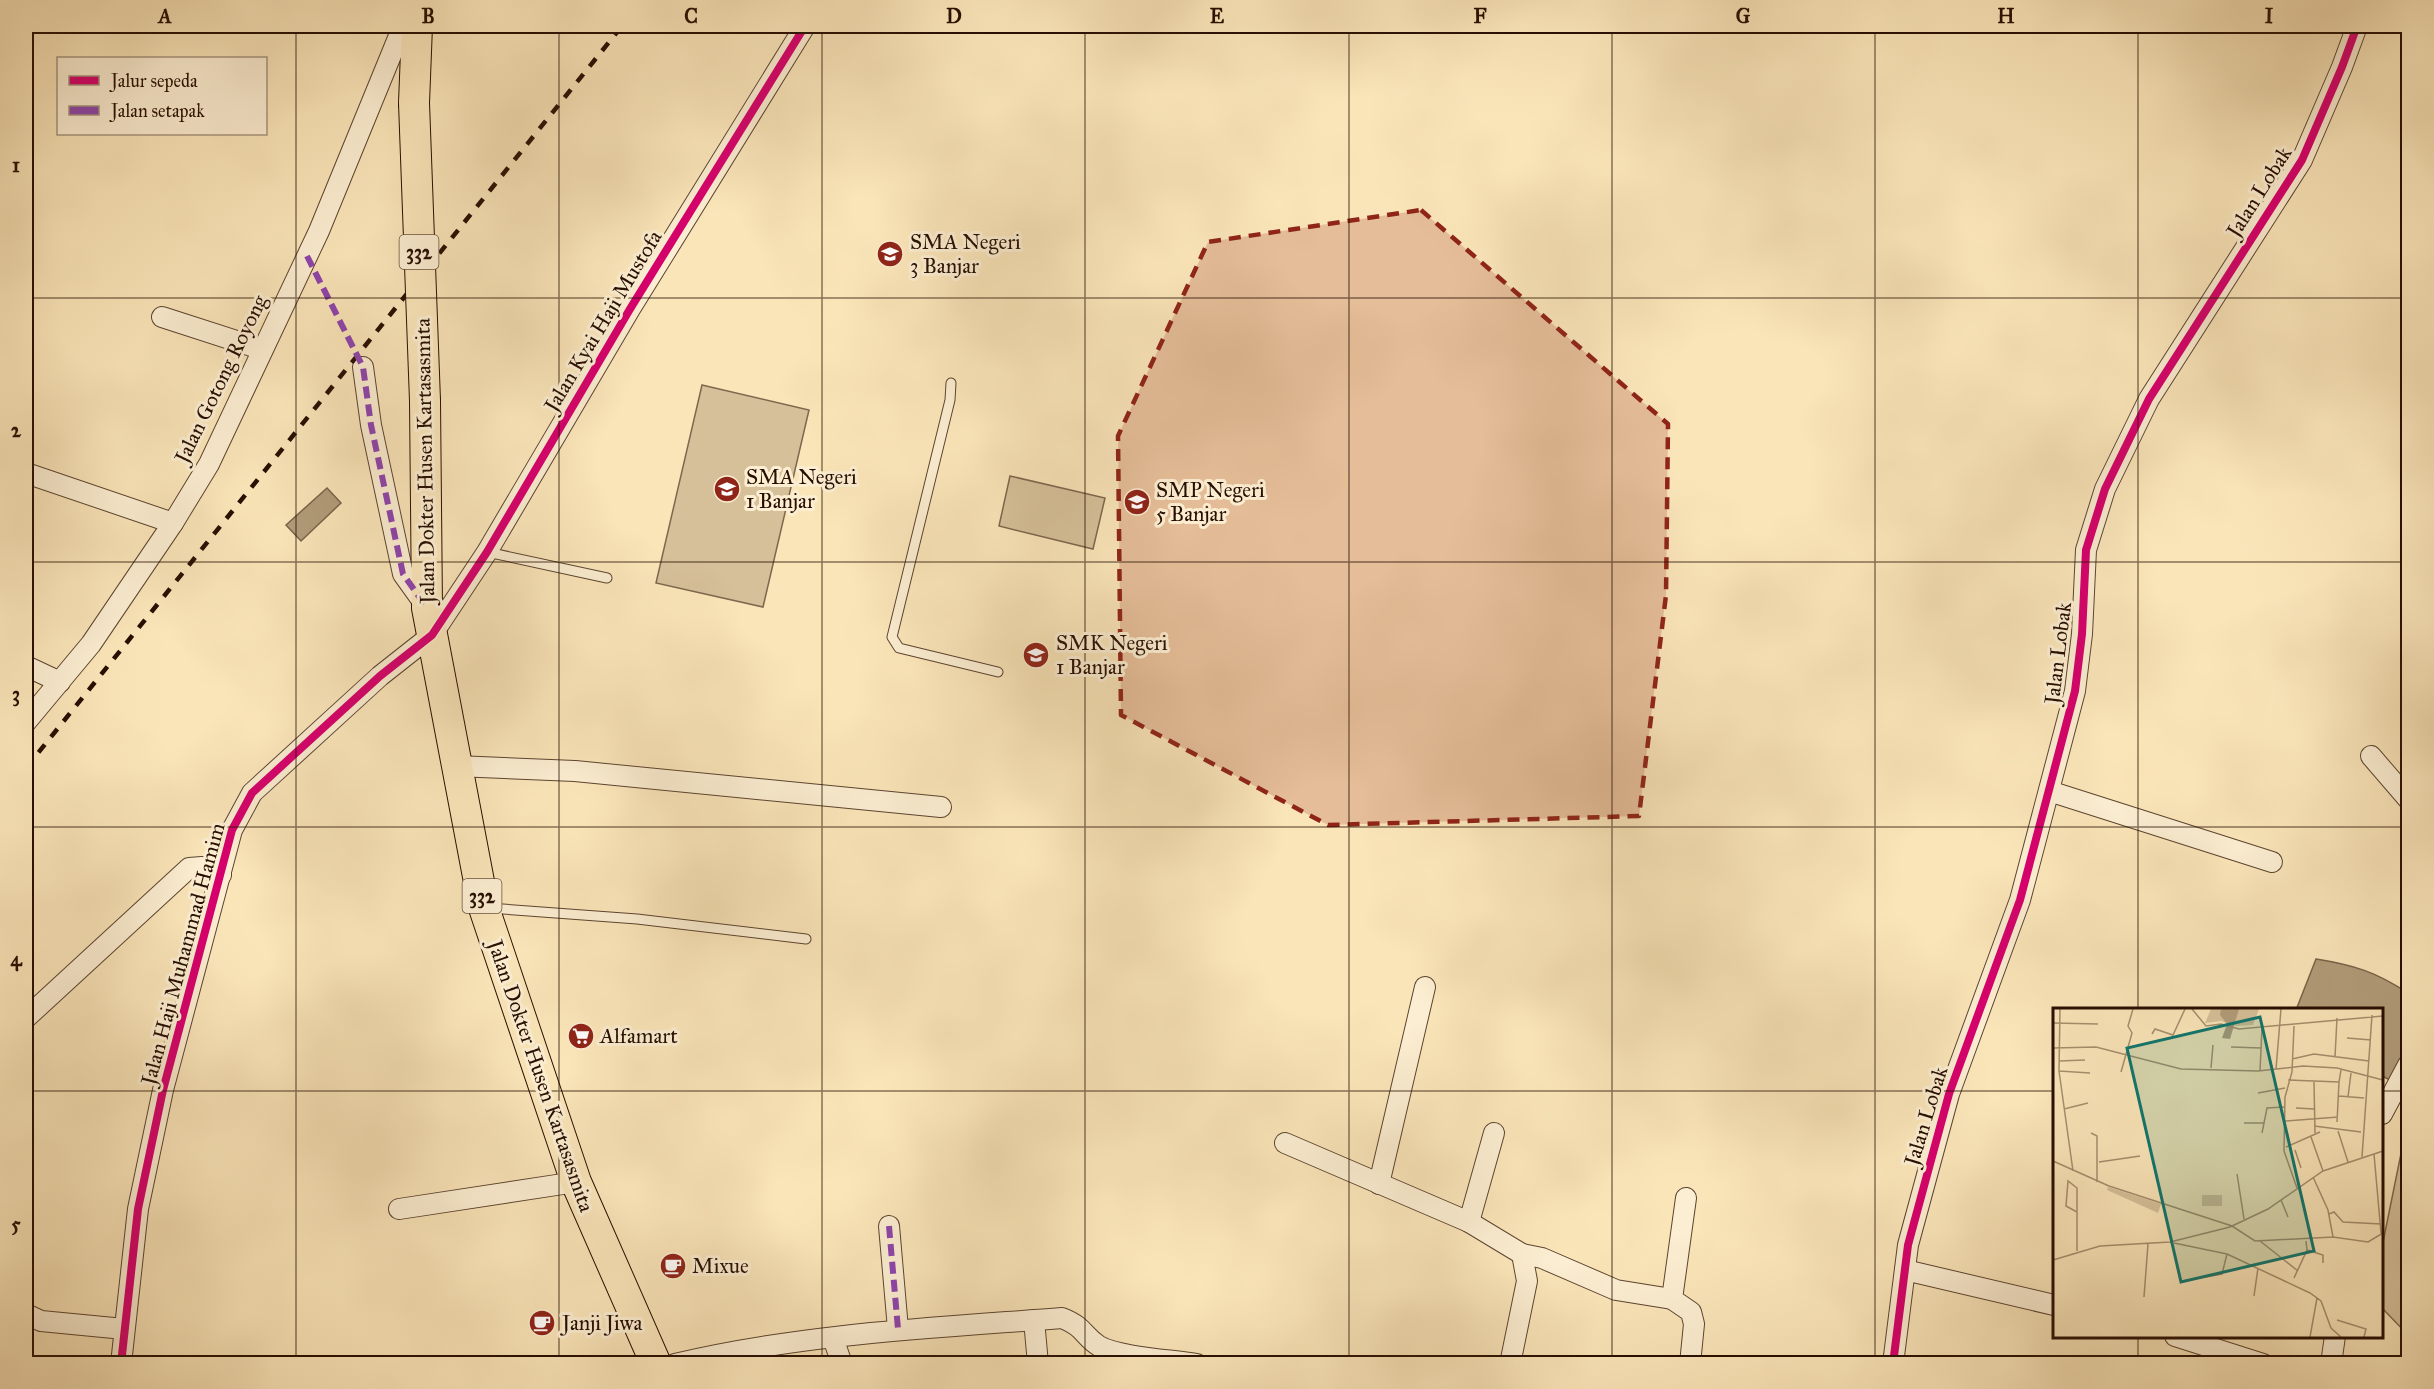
<svg xmlns="http://www.w3.org/2000/svg" width="2434" height="1389" font-family="'IM FELL Great Primer',serif">
<style>
.green{fill:#d6c09a;stroke:#7e674e;stroke-width:1.5}
.water{fill:#b29c7a;stroke:#7a634a;stroke-width:1.5}
.lines{fill:none;stroke-linecap:round;stroke-linejoin:round}
.lane-casing{stroke:#5c442f;stroke-width:11}
.street-casing{stroke:#5c442f;stroke-width:22}
.primary-casing{stroke:#270e01;stroke-width:32}
.lane{stroke:#fceed2;stroke-width:9}
.street{stroke:#fceed2;stroke-width:20}
.primary{stroke:#fae5b9;stroke-width:30}
.rail{stroke:#270e01;stroke-width:4.5;stroke-dasharray:10 10;stroke-linecap:butt}
.primary-bridge-casing{stroke:#270e01;stroke-width:32;stroke-linecap:butt}
.primary-bridge{stroke:#fae5b9;stroke-width:30}
.quiet{stroke:#8e44ad;stroke-width:6;stroke-dasharray:12 6;stroke-linecap:butt}
.cycleway-casing{stroke:#fceed2;stroke-width:11}
.cycleway{stroke:#d6006c;stroke-width:8}
.marked{fill:#8f2418;fill-opacity:0.2;stroke:#8f2418;stroke-width:4.5;stroke-dasharray:12 8;stroke-linejoin:round}
.grid{fill:none;stroke:#270e01;stroke-width:1.5;stroke-opacity:0.55}
.labels{text-anchor:middle;stroke-width:6;stroke-linejoin:round;paint-order:stroke}
.shield{fill:#fceed2;stroke:#675140;stroke-width:1.5}
.shield-label{font-size:20px;font-weight:bold;fill:#270e01}
.street-label{font-size:21px;fill:#270e01;stroke:#fceed2}
.poi-label{font-size:21px;fill:#270e01;stroke:#fceed2;text-anchor:start}
.inset-road{fill:none;stroke:#a68f6f;stroke-width:1.5}
.view{fill:#0f766e;fill-opacity:0.15;stroke:#0f766e;stroke-width:3}
.inset-edge{fill:none;stroke:#270e01;stroke-width:3}
.neatline{fill:none;stroke:#270e01;stroke-width:2}
.grid-label{font-size:20px;text-anchor:middle;font-weight:bold;fill:#270e01}
</style>
<rect width="100%" height="100%" fill="#fae5b9"/>
<filter id="stains"><feTurbulence type="fractalNoise" baseFrequency=".00333" numOctaves="4"/><feColorMatrix values="0 0 0 0 .2 0 0 0 0 .09 0 0 0 0 .02 0 0 0 .5 -.17"/></filter>
<radialGradient id="worn" r=".72"><stop offset=".6" stop-color="#630" stop-opacity="0"/><stop offset="1" stop-color="#630" stop-opacity=".3"/></radialGradient>
<g class="green">
<polygon points="702,385 809,410 763,607 656,583"/>
<polygon points="1010,476 1105,498 1093,549 999,526"/>
<polygon points="2408,1129 2408,1335 2382,1308 2382,1247 2405,1134"/>
</g>
<g class="water">
<polygon points="327,488 341,503 301,541 286,525"/>
<path d="M 2316,959 C 2354,965 2376,972 2408,993 L 2408,1089 L 2382,1076 L 2382,1010 L 2296,1010 Z"/>
</g>
<g class="lines">
<defs>
<g id="lane">
<polyline points="951,383 950,400 892,637 899,648 998,672"/>
<polyline points="487,552 607,578"/>
<polyline points="489,908 637,919 806,939"/>
</g>
<g id="street">
<polyline points="162,317 261,349"/>
<polyline points="363,367 371,425 403,574 426,606"/>
<polyline points="26,473 173,523"/>
<polyline points="26,666 60,682"/>
<polyline points="26,722 91,644 173,523 209,464 319,231 403,26"/>
<polyline points="2371,756 2408,799"/>
<polyline points="456,766 575,771 941,807"/>
<polyline points="2049,791 2272,862"/>
<polyline points="26,1018 189,868 202,867 221,875"/>
<polyline points="2382,1114 2408,1065"/>
<polyline points="1285,1143 1469,1222 1522,1254 1527,1281 1510,1364"/>
<polyline points="1379,1184 1425,987"/>
<polyline points="1686,1198 1672,1299 1691,1312 1694,1324 1690,1364"/>
<polyline points="399,1209 576,1182"/>
<polyline points="1469,1222 1494,1133"/>
<polyline points="889,1226 898,1329"/>
<polyline points="1522,1254 1542,1258 1616,1290 1672,1299"/>
<polyline points="1905,1270 2054,1305"/>
<polyline points="26,1314 41,1321 124,1329"/>
<polyline points="1034,1320 1038,1364"/>
<polyline points="2175,1336 2263,1364"/>
<polyline points="833,1338 842,1364"/>
<polyline points="121,1364 138,1209 163,1090 232,830 252,793 380,676 432,635 487,552 630,309 805,26"/>
<path d="M 675,1364 C 802,1334 932,1328 1062,1318 C 1085,1327 1083,1336 1099,1346 C 1118,1357 1173,1360 1197,1364"/>
<polyline points="1893,1364 1908,1245 1949,1094 2020,900 2075,691 2082,634 2086,550 2105,489 2149,399 2302,160 2342,67 2357,26"/>
<polyline points="2331,1364 2335,1336"/>
</g>
<g id="primary">
<polyline points="414,103 417,26"/>
<polyline points="425,401 427,608 484,908 576,1182 656,1364"/>
</g>
</defs>
<use href="#lane" class="lane-casing"/>
<use href="#street" class="street-casing"/>
<use href="#primary" class="primary-casing"/>
<use href="#lane" class="lane"/>
<use href="#street" class="street"/>
<use href="#primary" class="primary"/>
<polyline class="rail" points="26,768 622,26"/>
<defs>
<polyline id="primary-bridge" points="414,103 425,401"/>
</defs>
<use href="#primary-bridge" class="primary-bridge-casing"/>
<use href="#primary-bridge" class="primary-bridge"/>
<g class="quiet">
<polyline points="307,256 363,367 371,425 403,574 427,608"/>
<polyline points="889,1226 898,1329"/>
</g>
<defs>
<g id="cycleway">
<polyline points="121,1364 138,1209 163,1090 232,830 252,793 380,676 432,635 487,552 630,309 805,26"/>
<polyline points="1893,1364 1908,1245 1949,1094 2020,900 2075,691 2082,634 2086,550 2105,489 2149,399 2302,160 2342,67 2357,26"/>
</g>
</defs>
<use href="#cycleway" class="cycleway-casing"/>
<use href="#cycleway" class="cycleway"/>
</g>
<path class="marked" d="M 1421,210 L 1668,424 L 1666,595 L 1639,816 L 1328,825 L 1121,715 L 1118,436 L 1208,242 Z"/>
<path class="grid" d="M 296,26 L 296,1364M 559,26 L 559,1364M 822,26 L 822,1364M 1085,26 L 1085,1364M 1349,26 L 1349,1364M 1612,26 L 1612,1364M 1875,26 L 1875,1364M 2138,26 L 2138,1010M 26,298 L 2408,298M 26,562 L 2408,562M 26,827 L 2408,827M 26,1091 L 2054,1091M 2382,1091 L 2408,1091M 2138,1336 L 2138,1364"/>
<defs>
<symbol id="school-disc" viewBox="-11 -11 22 22"><circle r="9.5" fill="#8f2418" stroke="#fceed2"/><path d="M0-5L7-2L0 1L-7-2ZM-4 1L0 2.5L4 1V4Q0 6-4 4Z" fill="#fff"/></symbol>
<symbol id="supermarket-disc" viewBox="-11 -11 22 22"><circle r="9.5" fill="#8f2418" stroke="#fceed2"/><path d="M-6-5.5h2.5l.6 2H6L4.5 2H-2.5L-4.4-4H-6ZM-1.5 3.2a1.3 1.3 0 1 0 .1 0ZM3 3.2a1.3 1.3 0 1 0 .1 0Z" fill="#fff"/></symbol>
<symbol id="cafe-disc" viewBox="-11 -11 22 22"><circle r="9.5" fill="#8f2418" stroke="#fceed2"/><path d="M-5.5-4.5H6V0H3Q3 3.5 0 3.5H-2.5Q-5.5 3.5-5.5 0ZM3-3.2v2h1.7v-2ZM-6 4.5H4V6H-6Z" fill="#fff"/></symbol>
</defs>
<g fill-rule="evenodd">
<use href="#school-disc" x="875" y="239" width="30" height="30"/>
<use href="#school-disc" x="712" y="474" width="30" height="30"/>
<use href="#school-disc" x="1122" y="487" width="30" height="30"/>
<use href="#school-disc" x="1021" y="640" width="30" height="30"/>
<use href="#supermarket-disc" x="566" y="1021" width="30" height="30"/>
<use href="#cafe-disc" x="658" y="1251" width="30" height="30"/>
<use href="#cafe-disc" x="527" y="1308" width="30" height="30"/>
</g>
<g class="labels">
<g class="shield">
<rect x="399.5" y="235" width="39" height="34" rx="4.5"/>
<rect x="462.5" y="879" width="39" height="34" rx="4.5"/>
</g>
<g class="shield-label">
<text x="419" y="259">332</text>
<text x="482" y="903">332</text>
</g>
<g class="street-label">
<text transform="translate(2259 192) rotate(-58)" y="7">Jalan Lobak</text>
<text transform="translate(603 321) rotate(-59)" y="7">Jalan Kyai Haji Mustofa</text>
<text transform="translate(221 379) rotate(-64)" y="7">Jalan Gotong Royong</text>
<text transform="translate(425 461) rotate(-91)" y="7">Jalan Dokter Husen Kartasasmita</text>
<text transform="translate(2058 653) rotate(-83)" y="7">Jalan Lobak</text>
<text transform="translate(183 954) rotate(-75)" y="7">Jalan Haji Muhammad Hamim</text>
<text transform="translate(541 1076) rotate(71)" y="7">Jalan Dokter Husen Kartasasmita</text>
<text transform="translate(1926 1116) rotate(-73)" y="7">Jalan Lobak</text>
</g>
<g class="poi-label">
<text x="910" y="249">SMA Negeri<tspan x="910" dy="24">3 Banjar</tspan></text>
<text x="746" y="484">SMA Negeri<tspan x="746" dy="24">1 Banjar</tspan></text>
<text x="1156" y="497">SMP Negeri<tspan x="1156" dy="24">5 Banjar</tspan></text>
<text x="1056" y="650">SMK Negeri<tspan x="1056" dy="24">1 Banjar</tspan></text>
<text x="600" y="1043">Alfamart</text>
<text x="692" y="1273">Mixue</text>
<text x="562" y="1330">Janji Jiwa</text>
</g>
</g>
<g transform="translate(2053 1008)">
<rect width="330" height="330" fill="#fae5b9"/>
<path d="M 158,1 L 206,1 L 200,17 L 183,18 L 168,13 L 152,15 ZM 55,179 L 108,196 L 105,205 L 54,182 ZM 149,187 L 169,187 L 169,198 L 149,198 Z" fill="#d6c09a"/>
<path d="M 168,1 L 186,1 L 177,31 L 169,30 L 174,16 L 167,7 Z" fill="#b29c7a"/>
<path class="inset-road" d="M 7,1 L 6,63 L 20,163M 139,1 L 153,18 L 168,16 L 186,21 L 330,8M 0,15 L 45,16M 241,18 L 239,64 L 232,89 L 231,143 L 244,180M 99,26 L 102,21 L 120,27 L 132,1M 294,30 L 318,32M 178,39 L 208,40M 0,40 L 43,39 L 128,61 L 205,63 L 250,58 L 284,60 L 330,72M 282,49 L 284,10M 239,51 L 261,46 L 316,53M 6,53 L 32,52M 158,60 L 160,37M 223,61 L 228,1M 6,63 L 37,65M 207,63 L 209,20M 68,64 L 79,25 L 75,18 L 80,1M 235,72 L 286,74 L 288,62M 261,74 L 262,125M 205,85 L 232,80M 286,88 L 311,90M 295,89 L 298,65M 243,100 L 261,101M 11,101 L 35,95M 232,113 L 285,109M 284,114 L 286,74M 191,115 L 211,115M 261,118 L 308,124M 285,123 L 295,154M 38,125 L 44,128 L 44,174M 209,125 L 214,100 L 231,99M 258,129 L 270,163M 233,139 L 267,124M 242,142 L 248,160M 321,146 L 328,225M 309,149 L 319,7M 0,153 L 56,178 L 179,218 L 202,233 L 280,229 L 315,234 L 330,225M 46,154 L 87,148M 184,166 L 191,211M 260,169 L 275,202 L 280,229M 228,192 L 235,209M 276,206 L 281,204 L 290,214 L 328,216M 207,233 L 245,263M 121,235 L 174,246 L 257,285 L 268,293 L 278,320 L 288,329M 254,242 L 270,247 L 270,255M 24,243 L 24,180 L 15,173 L 13,198 L 24,204M 0,252 L 47,238 L 117,234 L 177,219 L 215,201 L 270,163 L 330,143M 241,270 L 254,242 L 253,233M 130,273 L 169,266 L 174,246M 201,288 L 205,260M 91,289 L 95,236M 284,312 L 313,321 L 311,329M 257,329 L 264,290"/>
<path class="view" d="M 207,9 L 261,243 L 128,274 L 74,40 Z"/>
<rect width="330" height="330" class="inset-edge"/>
</g>
<rect width="2434" height="1389" fill="none" stroke="#fae5b9" stroke-width="66"/>
<rect x="57" y="57" width="210" height="78" fill="#fceed2" stroke="#a7947e" stroke-width="1.5"/>
<rect x="69" y="76" width="30" height="9" fill="#d6006c" stroke="#a7947e" stroke-width="1.5"/>
<text x="111" y="87" font-size="18" fill="#270e01">Jalur sepeda</text>
<rect x="69" y="106" width="30" height="9" fill="#8e44ad" stroke="#a7947e" stroke-width="1.5"/>
<text x="111" y="117" font-size="18" fill="#270e01">Jalan setapak</text>
<rect x="33" y="33" width="2368" height="1323" class="neatline"/>
<g class="grid-label">
<text x="165" y="23">A</text>
<text x="428" y="23">B</text>
<text x="691" y="23">C</text>
<text x="954" y="23">D</text>
<text x="1217" y="23">E</text>
<text x="1480" y="23">F</text>
<text x="1743" y="23">G</text>
<text x="2006" y="23">H</text>
<text x="2269" y="23">I</text>
<text x="16" y="172">1</text>
<text x="16" y="437">2</text>
<text x="16" y="701">3</text>
<text x="16" y="966">4</text>
<text x="16" y="1231">5</text>
</g>
<rect width="100%" height="100%" filter="url(#stains)"/>
<rect width="100%" height="100%" fill="url(#worn)"/>
</svg>
